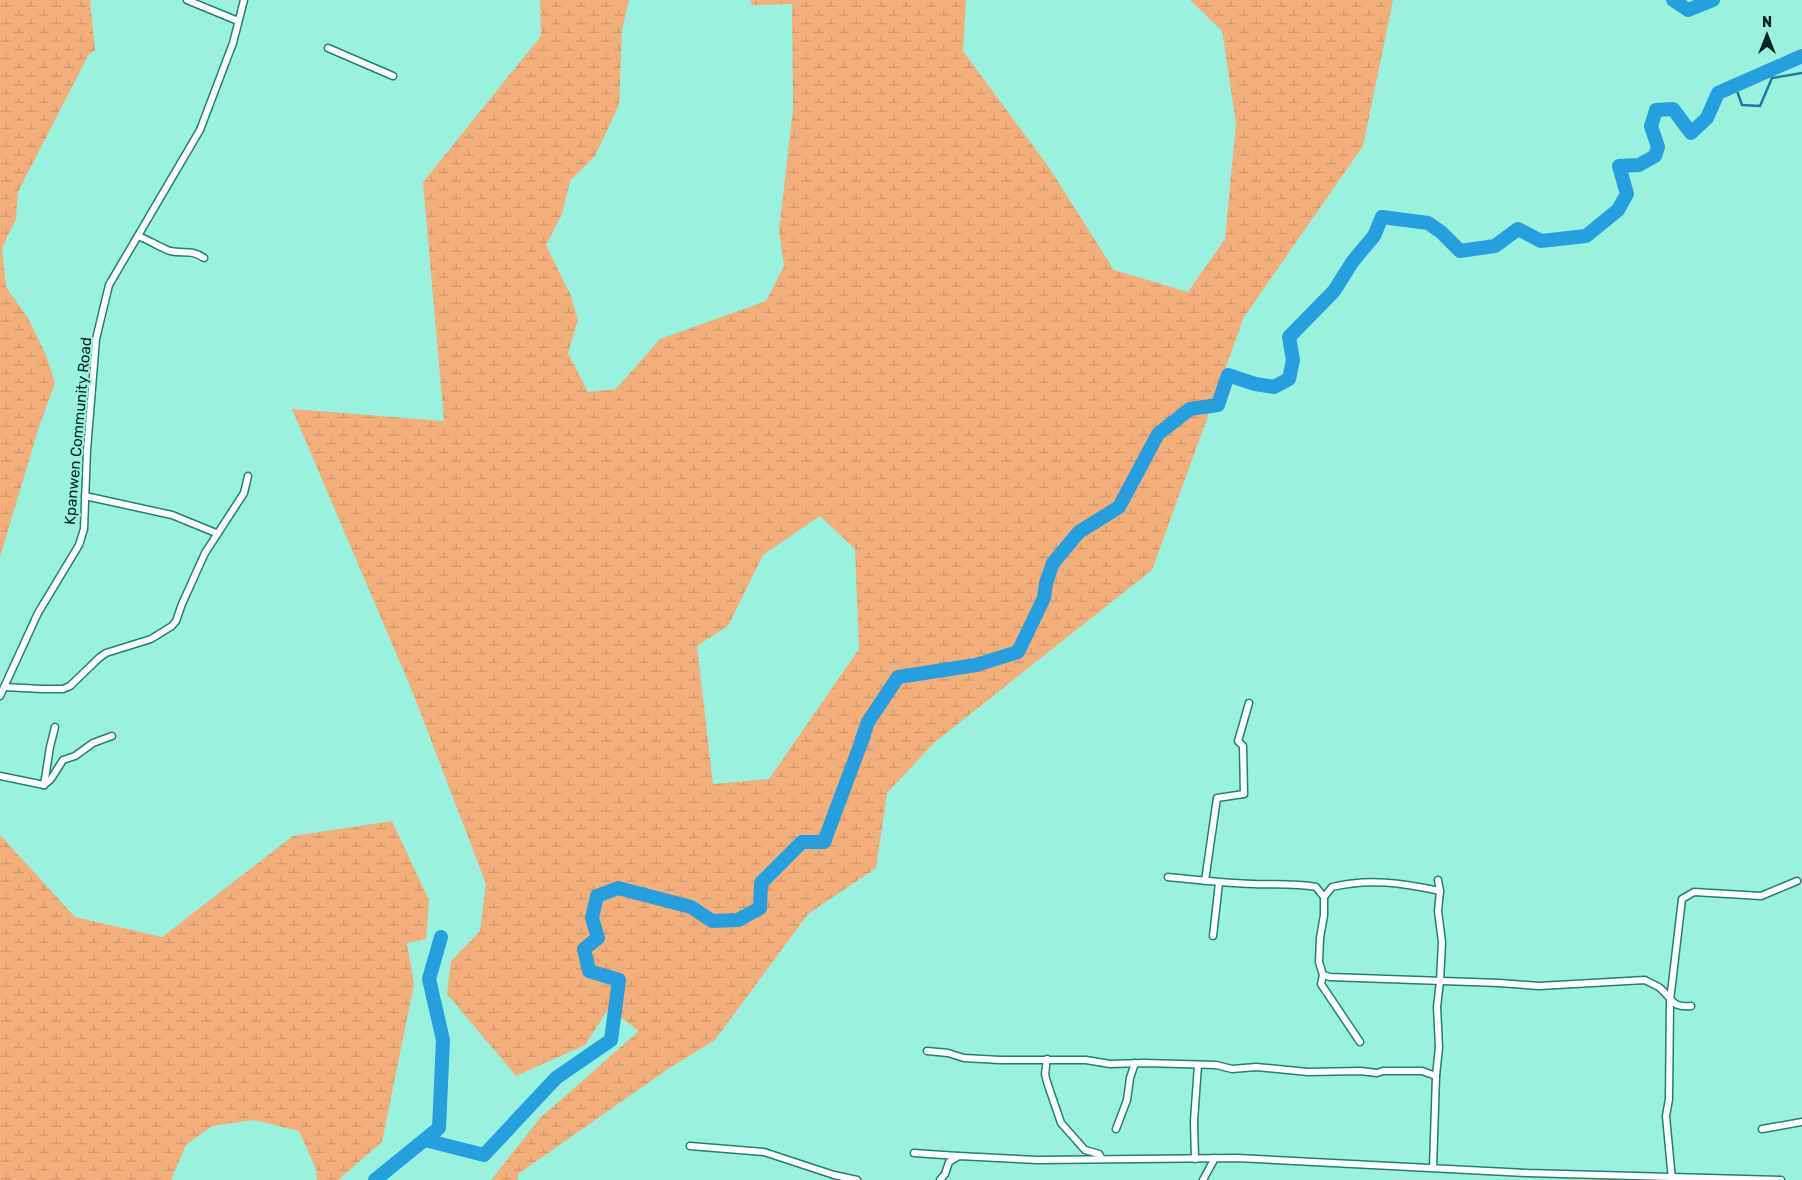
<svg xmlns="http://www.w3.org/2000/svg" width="1802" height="1180" font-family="Rubik,sans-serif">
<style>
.wetland{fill:url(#wetland-marsh);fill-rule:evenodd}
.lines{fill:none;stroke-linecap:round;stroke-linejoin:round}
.stream{stroke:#1a7aa4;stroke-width:2.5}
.river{stroke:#259fde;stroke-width:14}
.street-casing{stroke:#21806f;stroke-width:9}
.street{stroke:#fff;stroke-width:6}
.labels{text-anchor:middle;stroke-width:4.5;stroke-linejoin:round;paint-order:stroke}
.street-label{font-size:15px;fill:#00241d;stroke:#9af2de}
</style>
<defs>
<pattern id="wetland-marsh" width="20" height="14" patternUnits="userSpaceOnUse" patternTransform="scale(1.25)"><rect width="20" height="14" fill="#f2af7c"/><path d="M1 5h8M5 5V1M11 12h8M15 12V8" fill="none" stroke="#ce966b"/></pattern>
</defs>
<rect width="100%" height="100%" fill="#9af2de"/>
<g class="wetland">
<polygon points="0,0 90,0 95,50 89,54 18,192 16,219 2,248 6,287 28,318 46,355 55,383 39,427 0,557"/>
<path d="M 540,0 L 629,0 L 622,30 L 619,105 L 595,156 L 570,181 L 562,214 L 546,245 L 571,296 L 578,320 L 568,353 L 588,392 L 616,389 L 660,339 L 766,301 L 784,266 L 779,231 L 793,109 L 792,4 L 752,5 L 750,0 L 966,0 L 963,51 L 1048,166 L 1114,270 L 1188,292 L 1225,239 L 1236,123 L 1222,31 L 1190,0 L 1393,0 L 1363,146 L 1244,317 L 1152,570 L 935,742 L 887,793 L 876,868 L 808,914 L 715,1040 L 668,1069 L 518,1174 L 518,1180 L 491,1180 L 540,1118 L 639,1031 L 609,1008 L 585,1045 L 516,1076 L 447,994 L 451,961 L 480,931 L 486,884 L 413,693 L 292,409 L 444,421 L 423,182 L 541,36 ZM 820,516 L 855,549 L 859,649 L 769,779 L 713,784 L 697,646 L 728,626 L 763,555 Z"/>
<polygon points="392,821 429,900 426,939 407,943 414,984 382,1142 338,1180 317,1180 316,1169 299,1131 254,1120 212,1126 186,1145 171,1180 0,1180 0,835 75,917 162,937 293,836"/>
</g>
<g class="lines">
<polyline class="stream" points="1735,85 1742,105 1760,106 1772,78 1802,73"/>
<g class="river">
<polyline points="1673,0 1688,10 1713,0"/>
<polyline points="862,739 868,722 898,677 976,665 1018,652 1044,598 1046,583 1053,563 1079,532 1119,507 1158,434 1190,409 1218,405 1228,375 1255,384 1274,387 1289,379 1293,360 1289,337 1334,291 1353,261 1374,236 1382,217 1428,223 1441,232 1460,251 1495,246 1518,229 1541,241 1586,236 1618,210 1627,194 1619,166 1639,165 1655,156 1658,147 1651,126 1656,110 1673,109 1691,133 1707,118 1718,93 1802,56"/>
<polyline points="425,1140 484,1155 556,1078 611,1040 619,980 589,971 584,949 598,938 592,918 597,896 618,888 691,907 712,921 738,920 760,908 761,883 802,842 824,842 864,735"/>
<polyline points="375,1180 439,1128 443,1040 429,979 441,937"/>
</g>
<defs>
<g id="street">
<polyline points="187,0 238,21"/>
<polyline points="328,48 393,76"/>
<path d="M 138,236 C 149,240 159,247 170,251 C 184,254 191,249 204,258"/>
<polyline points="85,496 172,515 216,533"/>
<polyline points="4,687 42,689 63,689 70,686 99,658 106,653 151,639 172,626 176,621 182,604 205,553 244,493 248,476"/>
<polyline points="0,696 38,613 79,545 84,529 87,450 96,339 109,285 200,130 233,43 244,0"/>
<polyline points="0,776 44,785"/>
<polyline points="44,785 51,779 63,760 75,756 93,743 112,736"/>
<polyline points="44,785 50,747 55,727"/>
<path d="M 1168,877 C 1197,880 1225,883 1254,884 C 1274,885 1295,883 1316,887 L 1324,897 L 1324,915 L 1320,938 L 1319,962 L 1323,975 L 1330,977 L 1499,983 L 1539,986 L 1645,980 C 1650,983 1656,985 1660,988 C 1673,999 1671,1008 1691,1006"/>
<polyline points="1205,881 1217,798 1244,794 1243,746 1238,741 1249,703"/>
<path d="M 1324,897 L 1332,887 C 1369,878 1402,883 1440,891"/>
<polyline points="1213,936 1219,883"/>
<polyline points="1323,975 1321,984 1360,1042"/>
<polyline points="927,1051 948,1053 964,1058 1000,1060 1086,1060 1110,1064 1144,1063 1216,1065 1232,1069 1256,1067 1308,1072 1360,1071 1377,1073 1383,1071 1422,1071 1436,1076 1433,1168"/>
<polyline points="1047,1059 1045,1074 1047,1082 1061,1123 1085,1150 1099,1154 1102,1159"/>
<polyline points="1436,1076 1439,1047 1437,1007 1440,981 1442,942 1438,911 1440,891 1438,880"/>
<polyline points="1116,1129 1127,1100 1130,1078 1135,1063"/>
<polyline points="1762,1129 1802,1122"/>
<polyline points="690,1146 764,1152 834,1175 857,1180"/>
<polyline points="914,1153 958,1156"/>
<polyline points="1195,1159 1194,1121 1198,1065"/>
<polyline points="940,1180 945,1174 949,1162 959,1156 1038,1160 1237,1158 1527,1173 1781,1180"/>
<polyline points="1203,1180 1215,1158"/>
<polyline points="1672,1180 1666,1116 1669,1099 1670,1001 1682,899 1694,892 1761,896 1797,881"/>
</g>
</defs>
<use href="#street" class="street-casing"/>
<use href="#street" class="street"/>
</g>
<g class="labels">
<g class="street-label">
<text transform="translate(78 431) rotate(-85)" y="5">Kpanwen Community Road</text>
</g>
</g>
<g transform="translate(1767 35)" stroke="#9af2de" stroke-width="4" paint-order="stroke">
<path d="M0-4L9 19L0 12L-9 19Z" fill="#00241d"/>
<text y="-8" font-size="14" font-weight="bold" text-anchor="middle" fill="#00241d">N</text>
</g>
</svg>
